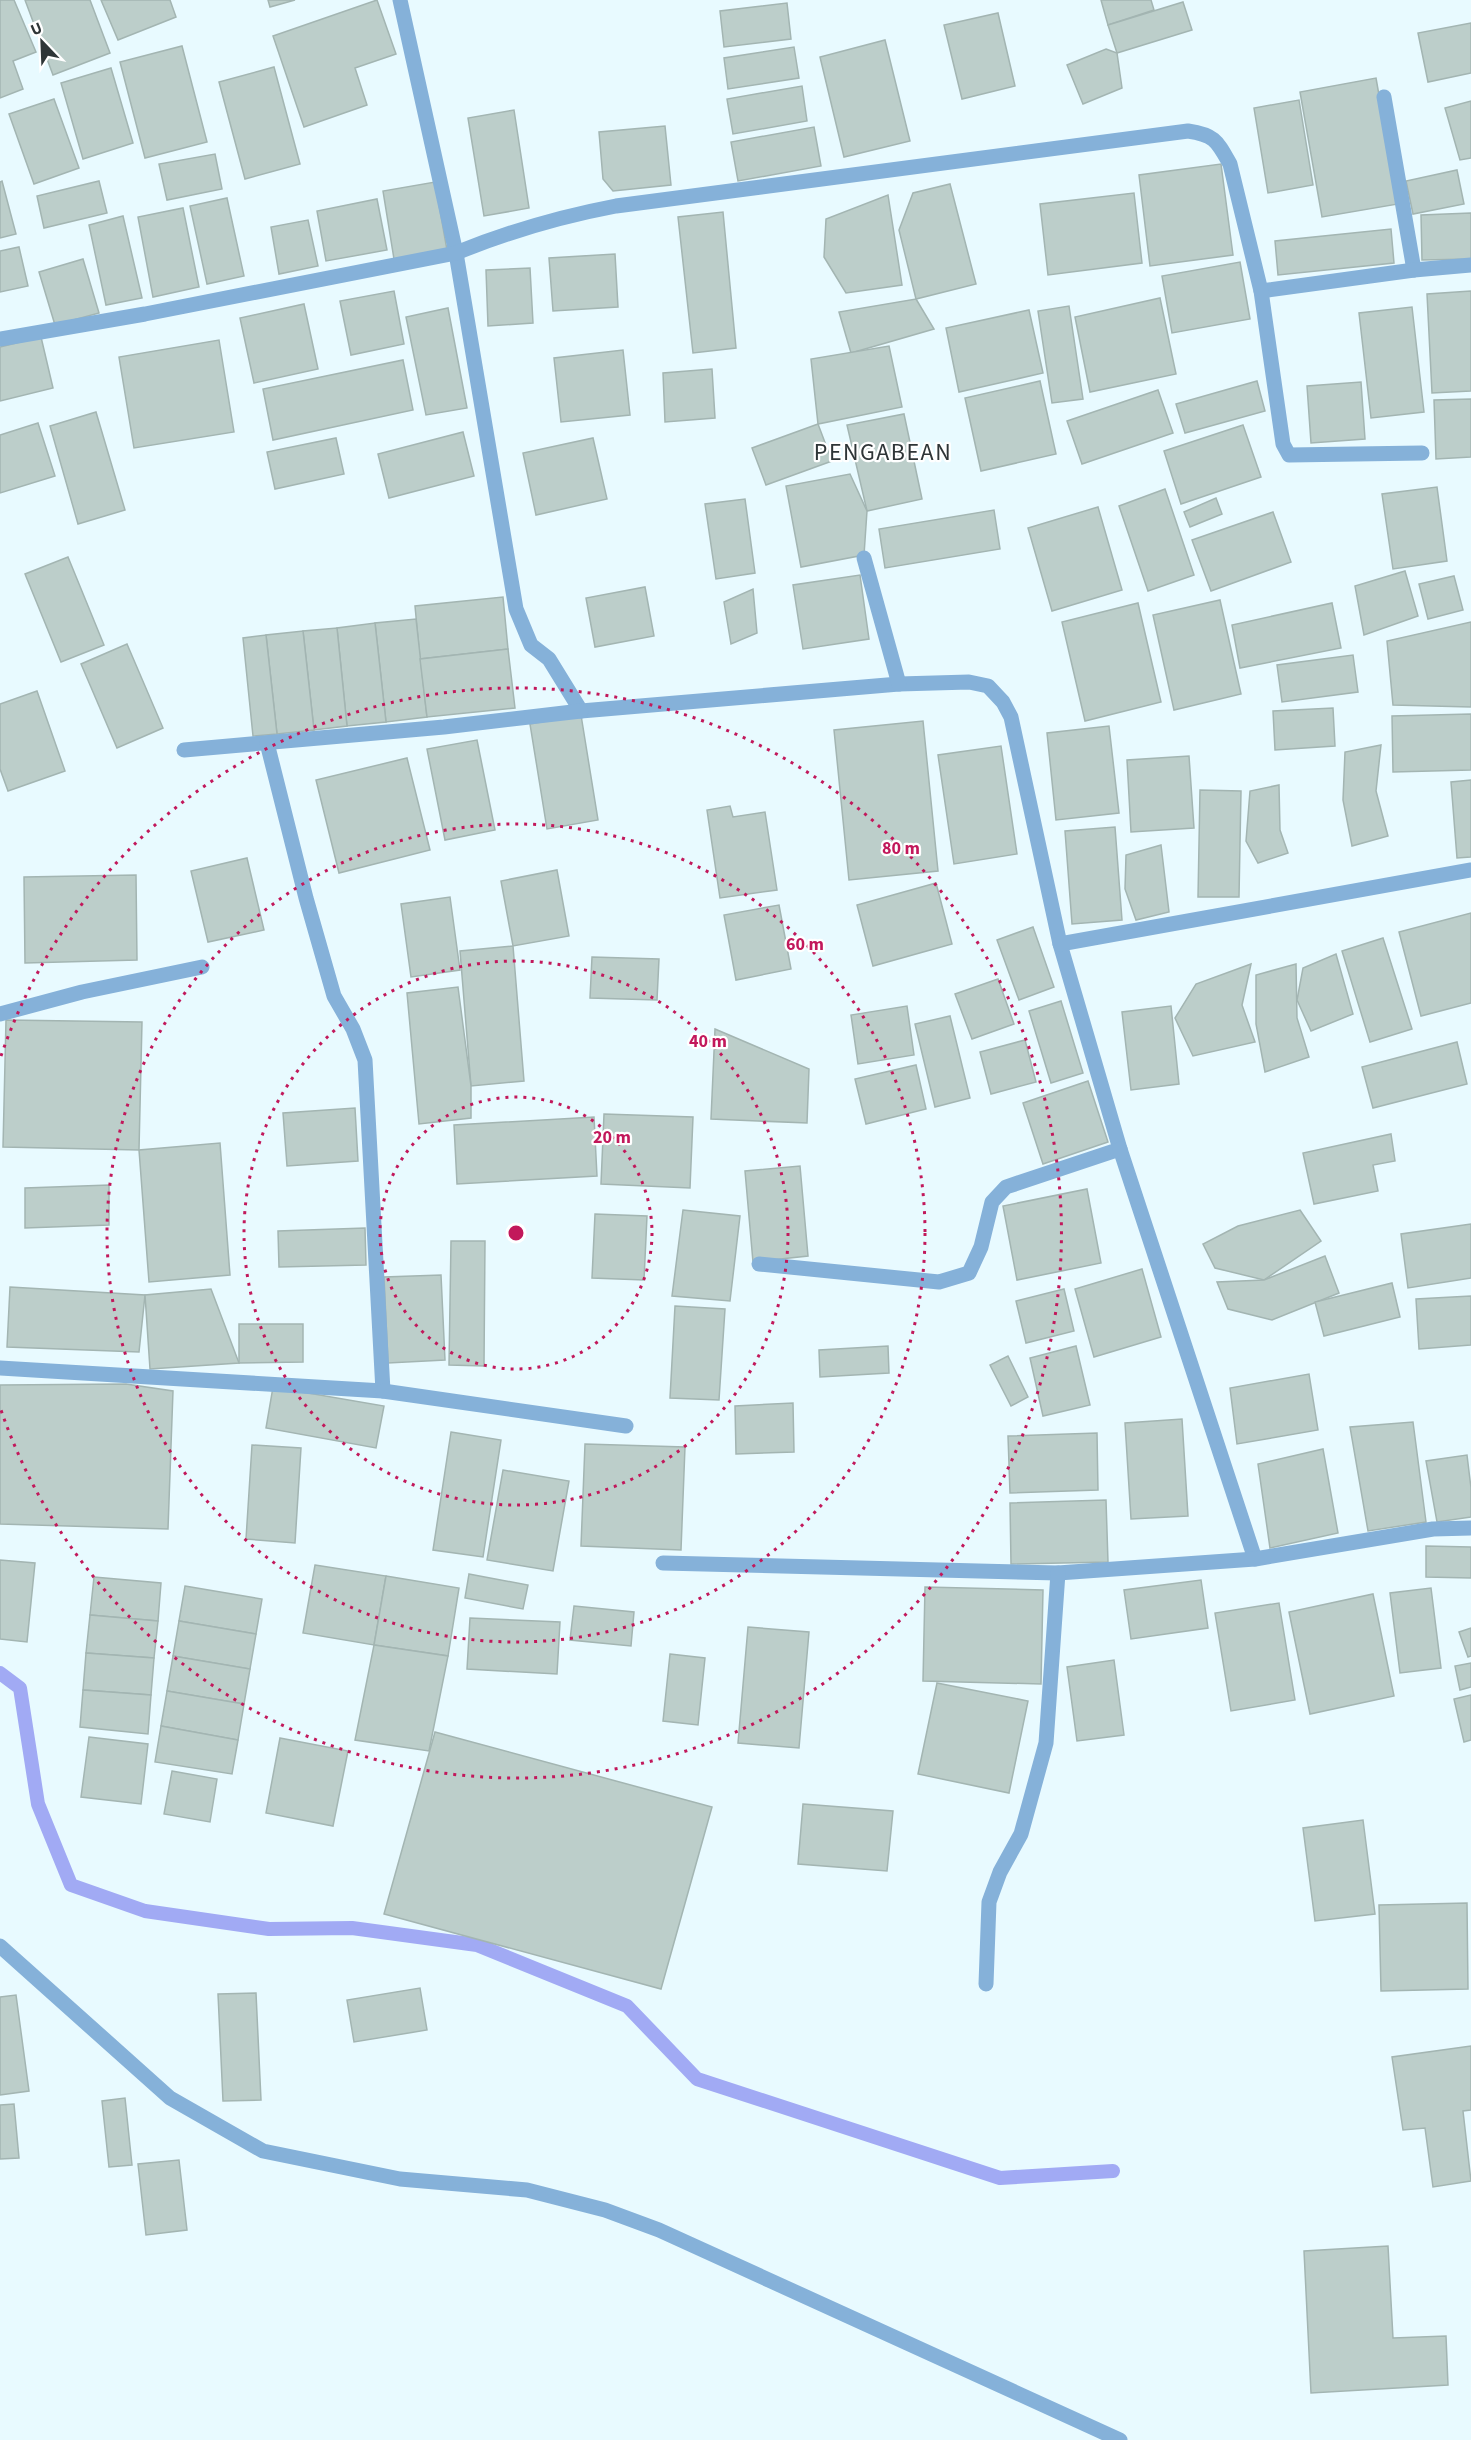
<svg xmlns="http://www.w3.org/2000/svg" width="1471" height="2440" font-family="'Source Sans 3',sans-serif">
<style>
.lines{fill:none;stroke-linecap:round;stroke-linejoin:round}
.stream{stroke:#a1aaf4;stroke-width:14}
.building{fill:#bcceca;stroke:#a3b5b2;stroke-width:1.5}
.minor{stroke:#85b1d9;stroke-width:15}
.ring{fill:none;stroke:#c2185b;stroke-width:3;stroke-dasharray:3 6}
.labels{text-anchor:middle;stroke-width:4.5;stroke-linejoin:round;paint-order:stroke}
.quarter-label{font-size:24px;letter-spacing:1.5px;fill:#2e3537;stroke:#fff}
.centre{fill:#c2185b;stroke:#fff;stroke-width:3}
.ring-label{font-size:18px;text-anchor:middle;font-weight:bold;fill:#c2185b;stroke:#fff;stroke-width:4.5;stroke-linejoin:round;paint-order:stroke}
</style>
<rect width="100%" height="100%" fill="#e8faff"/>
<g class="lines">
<polyline class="stream" points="0,1673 20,1688 38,1804 71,1885 145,1911 269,1929 352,1928 477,1945 627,2006 697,2079 1000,2178 1113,2171"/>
</g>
<g class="building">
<polygon points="0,0 14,0 36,52 13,61 23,89 0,98"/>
<polygon points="25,0 90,0 110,53 53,75"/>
<polygon points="101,0 170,0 176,17 118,40"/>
<polygon points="268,0 295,0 270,7"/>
<polygon points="377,0 396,54 355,68 367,105 304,127 273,36"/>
<polygon points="1101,0 1151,0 1154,10 1108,25"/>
<polygon points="1183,2 1192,30 1117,53 1108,25"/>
<polygon points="787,3 791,39 724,47 720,11"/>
<polygon points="998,13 1015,86 962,99 944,25"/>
<polygon points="1471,23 1471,73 1428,82 1418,33"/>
<polygon points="885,40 910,141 844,157 820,57"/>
<polygon points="182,46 207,142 145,158 120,62"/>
<polygon points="794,47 799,78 728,89 724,58"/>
<polygon points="1106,49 1117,53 1122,88 1083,104 1067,65"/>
<polygon points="274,67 300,164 245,179 219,82"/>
<polygon points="111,68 133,143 83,159 61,83"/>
<polygon points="1376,78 1398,204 1322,217 1300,92"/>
<polygon points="802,86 807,121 733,134 727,99"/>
<polygon points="54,99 79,168 34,184 9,114"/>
<polygon points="1299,100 1313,185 1268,193 1254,108"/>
<polygon points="1471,101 1471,158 1460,160 1445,108"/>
<polygon points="514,110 529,208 484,216 468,118"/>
<polygon points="665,126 671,185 613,191 603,179 599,132"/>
<polygon points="814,127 821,166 738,181 731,142"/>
<polygon points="215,154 222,189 167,200 159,164"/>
<polygon points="1221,164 1233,255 1150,266 1139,175"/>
<polygon points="1457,170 1464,204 1413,214 1406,181"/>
<polygon points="2,181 16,234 0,238 0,182"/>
<polygon points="99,181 107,213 44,228 37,196"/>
<polygon points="435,182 447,250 394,259 383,191"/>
<polygon points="950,184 976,284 916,299 899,230 913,193"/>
<polygon points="1134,193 1142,263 1048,275 1040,204"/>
<polygon points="888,195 902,285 846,293 824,257 826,219"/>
<polygon points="227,198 244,276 207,284 190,206"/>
<polygon points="377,199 387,250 326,261 317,211"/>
<polygon points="183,208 199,287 153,297 138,217"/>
<polygon points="723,212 736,348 693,353 678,217"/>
<polygon points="1471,213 1471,259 1422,260 1421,215"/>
<polygon points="123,216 142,298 106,305 89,225"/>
<polygon points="308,220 318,266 279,274 271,227"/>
<polygon points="1391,229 1394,263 1278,275 1275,241"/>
<polygon points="19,247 28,286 0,292 0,251"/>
<polygon points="615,254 618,307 553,311 549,258"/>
<polygon points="83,259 99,313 55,325 39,272"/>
<polygon points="1240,262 1250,319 1172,333 1162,276"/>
<polygon points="530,268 533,323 488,326 486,270"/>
<polygon points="394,291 404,344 351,355 340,301"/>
<polygon points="1471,291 1471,391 1432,393 1427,294"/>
<polygon points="1160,298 1176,374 1090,392 1075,317"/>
<polygon points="916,299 934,329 851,353 839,312"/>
<polygon points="304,304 318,369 254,383 240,318"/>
<polygon points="1069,306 1083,399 1052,403 1038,311"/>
<polygon points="1412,307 1424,412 1371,418 1359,313"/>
<polygon points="448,308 467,408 426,415 406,317"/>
<polygon points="1029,310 1043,373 959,392 946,328"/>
<polygon points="41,337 53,388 0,401 0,347"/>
<polygon points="219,340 234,432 134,448 119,357"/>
<polygon points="889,346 902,407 818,424 811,359"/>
<polygon points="623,350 630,415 561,422 554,358"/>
<polygon points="403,360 413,410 273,440 263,389"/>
<polygon points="712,369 715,418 665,422 663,373"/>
<polygon points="1040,381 1056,454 981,471 965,398"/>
<polygon points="1257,381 1265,411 1185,433 1176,404"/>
<polygon points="1361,382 1365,439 1311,443 1307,386"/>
<polygon points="1158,390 1173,433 1082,464 1067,421"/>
<polygon points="1471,399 1471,457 1436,459 1434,400"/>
<polygon points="96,412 125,510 78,524 50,426"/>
<polygon points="904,414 922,499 867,511 847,425"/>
<polygon points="38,423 55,476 0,493 0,435"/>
<polygon points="818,424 832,461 766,485 752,448"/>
<polygon points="1243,425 1261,477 1181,504 1164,451"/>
<polygon points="463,432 474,476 389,498 378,454"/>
<polygon points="336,438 344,474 275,489 267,452"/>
<polygon points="593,438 607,499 536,515 523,453"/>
<polygon points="850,474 867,511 864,555 801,567 786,486"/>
<polygon points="1437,487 1447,561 1393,569 1382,494"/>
<polygon points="1165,489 1194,575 1148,591 1119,506"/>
<polygon points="1216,498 1222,514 1190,527 1184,512"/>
<polygon points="745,499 755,573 716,579 705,504"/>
<polygon points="1098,507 1122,590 1052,611 1028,528"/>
<polygon points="994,510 1000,549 885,568 879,529"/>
<polygon points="1273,512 1291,562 1211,591 1192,540"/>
<polygon points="68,557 104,645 61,662 25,574"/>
<polygon points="1405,571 1418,616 1364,635 1355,586"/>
<polygon points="860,575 869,639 803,649 793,585"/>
<polygon points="1454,576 1463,610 1428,619 1419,584"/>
<polygon points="645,587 654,636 595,647 586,598"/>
<polygon points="753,589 757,633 731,644 724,602"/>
<polygon points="503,597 508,649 420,659 415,606"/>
<polygon points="1220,600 1241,694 1174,710 1153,615"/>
<polygon points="1138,603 1161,702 1085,721 1062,622"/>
<polygon points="1332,603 1341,648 1240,668 1232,625"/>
<polygon points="416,619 427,717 386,722 375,623"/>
<polygon points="1471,622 1471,707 1393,705 1387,641"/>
<polygon points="375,623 386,722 347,726 337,628"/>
<polygon points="337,628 347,726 314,730 303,631"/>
<polygon points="303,631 314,730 277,734 266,635"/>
<polygon points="266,635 277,734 253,736 243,638"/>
<polygon points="127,644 163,728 117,748 81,664"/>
<polygon points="508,649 515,708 427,717 420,659"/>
<polygon points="1353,655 1358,692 1282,702 1277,665"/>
<polygon points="37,691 65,771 8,791 0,769 0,704"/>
<polygon points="1333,708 1335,746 1275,750 1273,711"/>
<polygon points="1471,714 1471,770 1393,772 1392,716"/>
<polygon points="581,715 598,820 547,829 530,724"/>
<polygon points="923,721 938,871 849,880 834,730"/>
<polygon points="1109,726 1119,813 1056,820 1047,733"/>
<polygon points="477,740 495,830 445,840 427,749"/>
<polygon points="1381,745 1376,791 1388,836 1352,846 1343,800 1345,752"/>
<polygon points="1001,746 1017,854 954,864 938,755"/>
<polygon points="1189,756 1194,828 1131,832 1127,760"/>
<polygon points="407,758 430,850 339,873 316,780"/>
<polygon points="1471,780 1471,857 1457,858 1451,782"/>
<polygon points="1279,785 1280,830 1288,853 1258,863 1246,841 1250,791"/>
<polygon points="1200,790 1241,791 1239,897 1198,897"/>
<polygon points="730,806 733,817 765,812 777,890 720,898 707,810"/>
<polygon points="1115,827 1122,920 1072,924 1065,831"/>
<polygon points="1161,845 1169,912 1136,920 1125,889 1126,855"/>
<polygon points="247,858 264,930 208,942 191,871"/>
<polygon points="557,870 569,936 513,946 501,881"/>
<polygon points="136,875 137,960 25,963 24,877"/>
<polygon points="936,883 952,944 873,966 857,905"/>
<polygon points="450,897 460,970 411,977 401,904"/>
<polygon points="779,905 791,969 736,980 724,915"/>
<polygon points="1471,913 1471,1003 1421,1016 1399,932"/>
<polygon points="1033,927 1054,987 1019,1000 997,940"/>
<polygon points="1383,938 1412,1029 1370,1042 1342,951"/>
<polygon points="513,946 524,1081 471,1086 460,951"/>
<polygon points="1336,954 1353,1014 1311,1031 1297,1000 1303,968"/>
<polygon points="592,957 659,959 657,1000 590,998"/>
<polygon points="1251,964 1242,1005 1255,1042 1193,1056 1175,1018 1196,984"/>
<polygon points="1296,964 1297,1018 1309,1057 1265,1072 1256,1024 1256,975"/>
<polygon points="998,979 1014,1024 972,1039 955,994"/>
<polygon points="458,987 471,1086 471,1118 419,1124 407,993"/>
<polygon points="1061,1001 1083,1073 1051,1083 1029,1011"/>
<polygon points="907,1006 914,1055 858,1064 851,1015"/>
<polygon points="1171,1006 1179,1084 1131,1090 1122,1012"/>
<polygon points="950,1016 970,1098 935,1107 915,1024"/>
<polygon points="6,1020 142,1022 139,1150 3,1147"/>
<polygon points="715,1029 809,1069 807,1123 711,1119"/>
<polygon points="1025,1040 1036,1082 991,1094 980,1052"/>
<polygon points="1457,1042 1467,1084 1373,1108 1362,1067"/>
<polygon points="916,1065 926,1109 866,1124 855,1079"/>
<polygon points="1088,1081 1108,1142 1043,1164 1023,1103"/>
<polygon points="355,1108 358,1161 287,1166 283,1113"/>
<polygon points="604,1114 693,1117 690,1188 601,1184"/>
<polygon points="594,1117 597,1176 457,1184 454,1125"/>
<polygon points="1391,1134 1395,1161 1373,1165 1378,1191 1314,1204 1303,1153"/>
<polygon points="220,1143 230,1275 149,1282 139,1150"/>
<polygon points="800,1166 808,1256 753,1262 745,1171"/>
<polygon points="109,1185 109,1225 25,1228 25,1188"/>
<polygon points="1087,1189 1101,1263 1017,1280 1003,1206"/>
<polygon points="683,1210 740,1216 730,1301 672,1296"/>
<polygon points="1300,1210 1321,1241 1264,1280 1215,1268 1203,1244 1238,1226"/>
<polygon points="595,1214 647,1216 644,1280 592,1278"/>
<polygon points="1471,1224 1471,1278 1408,1288 1401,1234"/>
<polygon points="365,1228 366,1265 279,1267 278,1231"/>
<polygon points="451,1241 485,1241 484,1366 449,1365"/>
<polygon points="1325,1256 1339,1293 1272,1320 1228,1309 1217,1282 1264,1280"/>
<polygon points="1142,1269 1161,1337 1094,1357 1075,1289"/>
<polygon points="441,1275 445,1360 388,1363 384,1277"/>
<polygon points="1392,1283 1400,1317 1324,1336 1315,1302"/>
<polygon points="10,1287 145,1295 139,1352 7,1347"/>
<polygon points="211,1289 239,1363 150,1369 145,1295"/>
<polygon points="1064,1289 1074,1331 1026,1343 1016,1301"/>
<polygon points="1471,1296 1471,1345 1419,1349 1416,1299"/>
<polygon points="675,1306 725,1309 719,1400 670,1398"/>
<polygon points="239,1324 303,1324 303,1362 239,1363"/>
<polygon points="888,1346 889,1373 820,1377 819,1350"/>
<polygon points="1076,1346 1090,1405 1043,1416 1030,1358"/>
<polygon points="1008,1356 1028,1397 1011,1406 990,1365"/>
<polygon points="1309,1374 1318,1430 1237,1444 1230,1388"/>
<polygon points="126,1384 173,1391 168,1529 0,1524 0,1385"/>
<polygon points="273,1387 384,1406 376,1448 266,1428"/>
<polygon points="793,1403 794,1452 736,1454 735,1406"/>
<polygon points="1182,1419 1188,1516 1131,1519 1125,1423"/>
<polygon points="1413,1422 1426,1522 1368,1531 1350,1427"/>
<polygon points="451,1432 501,1440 483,1557 433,1550"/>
<polygon points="1097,1433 1098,1490 1010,1493 1008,1436"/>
<polygon points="585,1444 685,1447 681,1550 581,1546"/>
<polygon points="252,1445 301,1448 295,1543 246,1539"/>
<polygon points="1323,1449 1338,1533 1270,1548 1258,1464"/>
<polygon points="1467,1455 1471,1488 1471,1517 1437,1522 1426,1461"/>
<polygon points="503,1470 569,1481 553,1571 487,1560"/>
<polygon points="1106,1500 1108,1562 1011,1564 1010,1503"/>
<polygon points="1426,1546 1471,1547 1471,1578 1426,1577"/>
<polygon points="0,1560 35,1563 27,1642 0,1639"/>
<polygon points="315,1565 386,1576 374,1645 303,1633"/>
<polygon points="469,1574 528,1585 523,1609 465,1598"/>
<polygon points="386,1576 459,1588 448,1656 374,1645"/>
<polygon points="94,1577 161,1583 158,1621 90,1615"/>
<polygon points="1201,1580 1208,1628 1131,1639 1124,1590"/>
<polygon points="185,1586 262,1599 256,1634 179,1621"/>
<polygon points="925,1587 1043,1590 1041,1684 923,1681"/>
<polygon points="1431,1588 1441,1668 1400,1673 1390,1593"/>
<polygon points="1373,1594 1394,1696 1310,1714 1289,1612"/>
<polygon points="1279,1603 1295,1700 1231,1711 1215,1613"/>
<polygon points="574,1606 634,1612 631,1646 570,1640"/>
<polygon points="90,1615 158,1621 154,1658 86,1653"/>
<polygon points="470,1618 560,1622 557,1674 467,1669"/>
<polygon points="179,1621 256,1634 250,1669 173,1656"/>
<polygon points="748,1627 809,1632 799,1748 738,1743"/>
<polygon points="1471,1628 1471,1656 1468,1657 1459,1632"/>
<polygon points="374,1645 448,1656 429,1751 355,1740"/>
<polygon points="86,1653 154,1658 151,1695 83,1690"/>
<polygon points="670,1654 705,1658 698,1725 663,1721"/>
<polygon points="173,1656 250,1669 244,1704 167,1691"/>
<polygon points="1114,1660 1124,1735 1077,1741 1067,1667"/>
<polygon points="1471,1663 1471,1687 1460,1690 1455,1666"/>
<polygon points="937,1683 1028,1701 1009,1793 918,1774"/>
<polygon points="83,1690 151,1695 148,1734 80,1727"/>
<polygon points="167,1691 244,1704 238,1740 161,1726"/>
<polygon points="1471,1695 1471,1740 1464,1742 1454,1699"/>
<polygon points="161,1726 238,1740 232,1774 155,1762"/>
<polygon points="435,1732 712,1807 661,1989 384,1914"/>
<polygon points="89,1737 148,1744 141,1804 81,1797"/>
<polygon points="280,1738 348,1751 333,1826 266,1813"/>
<polygon points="172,1771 217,1779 210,1822 164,1814"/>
<polygon points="803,1804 893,1811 887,1871 798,1864"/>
<polygon points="1363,1820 1375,1914 1315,1921 1303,1828"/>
<polygon points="1467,1903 1468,1989 1381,1991 1379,1905"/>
<polygon points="420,1988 427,2030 354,2042 347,2000"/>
<polygon points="256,1993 261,2100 223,2101 218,1994"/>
<polygon points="16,1995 29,2091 0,2095 0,1997"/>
<polygon points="1471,2046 1471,2110 1463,2111 1471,2181 1433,2187 1425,2128 1403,2130 1392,2057"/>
<polygon points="125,2098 132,2165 109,2167 102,2101"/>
<polygon points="14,2104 19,2158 0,2159 0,2105"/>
<polygon points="179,2160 187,2230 146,2235 138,2164"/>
<polygon points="1388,2246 1393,2338 1446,2336 1448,2385 1311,2393 1304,2251"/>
</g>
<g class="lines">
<g class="minor">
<polyline points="400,0 456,253 516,609 531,645 549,659 581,711 899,684 969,682 988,686 1003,702 1011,717 1060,944 1120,1149 1006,1187 992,1202 981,1247 969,1273 939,1282 759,1264"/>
<polyline points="1384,97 1414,270"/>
<polyline points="1261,291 1414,270 1471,265"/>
<path d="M 0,339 L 145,314 L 456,253 C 510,231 558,217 616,206 L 1188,131 C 1215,135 1217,141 1230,164 L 1261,291 L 1283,444 L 1289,455 L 1422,453"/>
<polyline points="864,558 899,684"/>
<polyline points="184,750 444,727 581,711"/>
<polyline points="1060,944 1471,870"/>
<polyline points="0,1014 82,992 202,967"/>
<polyline points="1120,1149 1255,1559"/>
<polyline points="0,1368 383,1391 365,1060 353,1029 334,996 306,898 267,743"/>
<polyline points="383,1391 626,1426"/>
<polyline points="663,1563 1058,1573 1255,1559 1433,1529 1471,1528"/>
<polyline points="0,1946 170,2098 263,2151 400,2179 527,2190 605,2210 659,2230 1120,2440"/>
<polyline points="986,1984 989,1902 1000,1872 1021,1834 1046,1743 1058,1573"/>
</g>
</g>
<g class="ring">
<circle cx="516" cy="1233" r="136"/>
<circle cx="516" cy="1233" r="272"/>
<circle cx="516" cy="1233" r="409"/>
<path d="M1 1056A545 545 0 1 1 1 1410"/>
</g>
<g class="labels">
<g class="quarter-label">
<text x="883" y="460">PENGABEAN</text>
</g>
</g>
<circle cx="516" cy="1233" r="9" class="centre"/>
<g class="ring-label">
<text x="901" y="854">80 m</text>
<text x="805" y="950">60 m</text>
<text x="708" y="1047">40 m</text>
<text x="612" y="1143">20 m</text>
</g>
<g transform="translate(42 42) rotate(337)" stroke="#ffffff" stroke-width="4.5" paint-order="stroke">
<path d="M0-4.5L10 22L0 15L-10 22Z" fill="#2e3537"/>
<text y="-9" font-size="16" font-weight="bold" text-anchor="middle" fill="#2e3537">U</text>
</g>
</svg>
